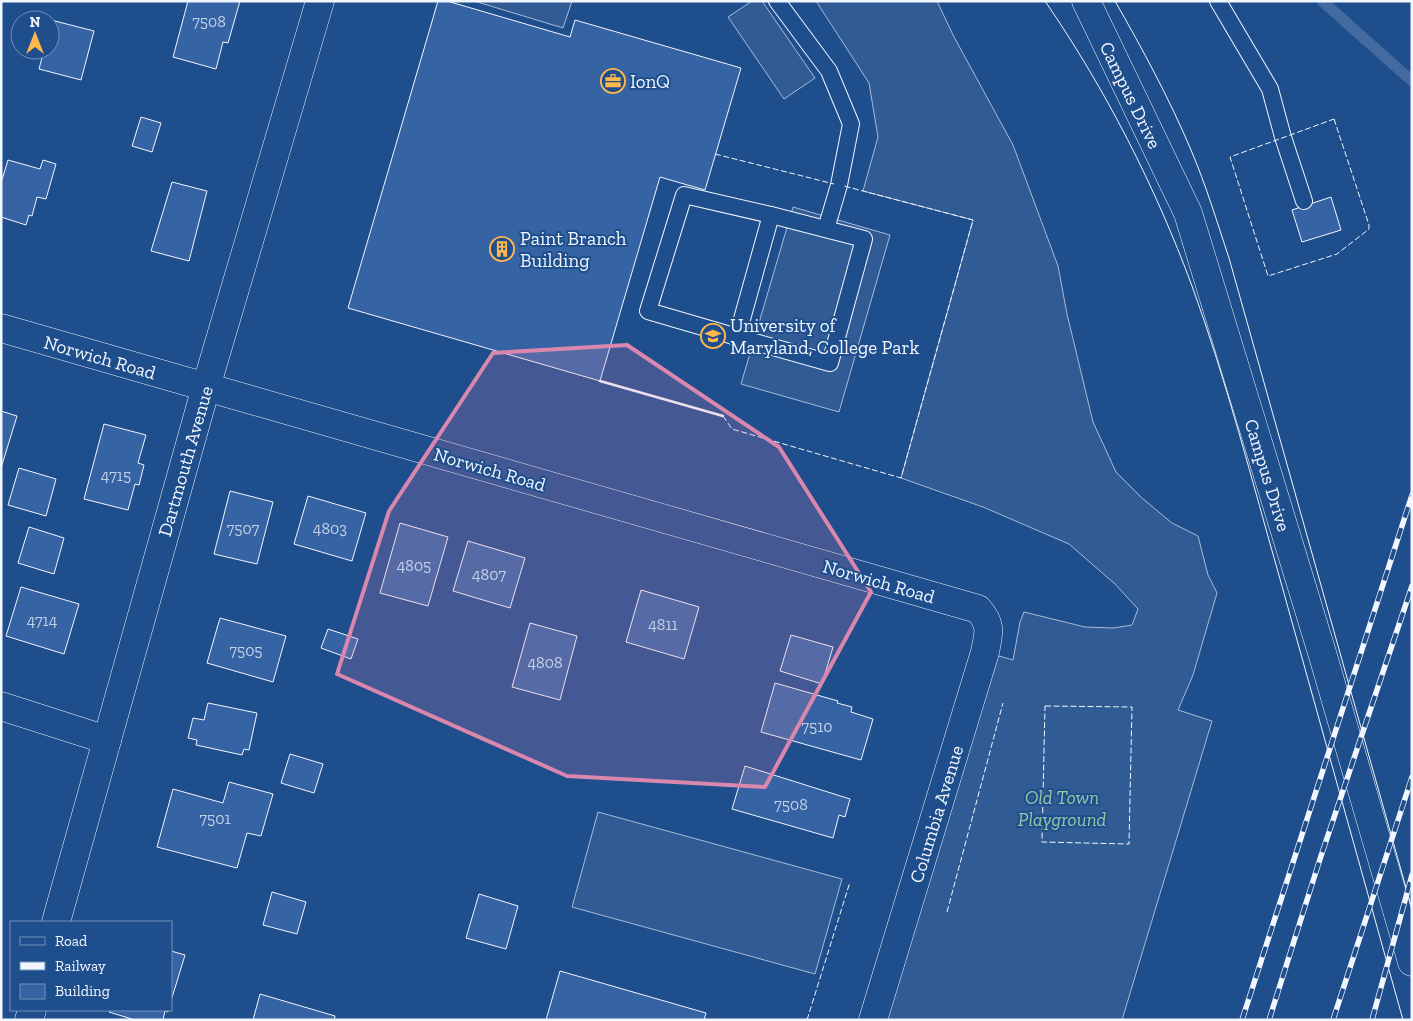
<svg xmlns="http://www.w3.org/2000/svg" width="1413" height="1021" font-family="'Zilla Slab',serif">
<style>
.built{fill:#305b95;stroke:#a8bbd7}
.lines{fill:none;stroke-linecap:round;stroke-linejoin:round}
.stream{stroke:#446ba0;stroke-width:11}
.building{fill:#3563a3;stroke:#f2f6ff}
.service-casing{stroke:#f2f6ff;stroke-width:18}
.minor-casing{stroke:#f2f6ff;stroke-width:29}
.secondary-casing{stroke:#f2f6ff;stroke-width:29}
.service{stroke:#1f4e8c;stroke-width:16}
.minor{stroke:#1f4e8c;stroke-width:28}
.secondary{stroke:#1f4e8c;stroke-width:28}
.tram{stroke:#f2f6ff;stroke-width:1}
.rail-casing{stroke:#f2f6ff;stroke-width:5.5}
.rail{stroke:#1f4e8c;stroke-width:4;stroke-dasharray:11;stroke-linecap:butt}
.fence{stroke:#f2f6ff;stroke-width:1;stroke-dasharray:6 2.5;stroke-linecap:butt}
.wall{stroke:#f2f6ff;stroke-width:2.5}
.marked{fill:#da87ad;fill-opacity:0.2;stroke:#da87ad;stroke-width:4;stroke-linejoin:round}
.labels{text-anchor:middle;stroke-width:4;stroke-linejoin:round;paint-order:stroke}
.number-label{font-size:16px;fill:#c3d1e8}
.poi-label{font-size:19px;fill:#f2f6ff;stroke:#1f4e8c;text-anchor:start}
.street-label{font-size:19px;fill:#f2f6ff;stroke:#1f4e8c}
.park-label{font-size:19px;font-style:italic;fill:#97c8a6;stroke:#1f4e8c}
</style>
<rect width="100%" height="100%" fill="#1f4e8c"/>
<g class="built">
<polygon points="474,1 572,1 563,28"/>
<polygon points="752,1 762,1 815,78 784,99 728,17"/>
<polygon points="816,1 937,1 953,35 1013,145 1058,266 1067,314 1093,422 1116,472 1142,498 1172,523 1198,536 1208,575 1217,593 1193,675 1178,710 1212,721 1122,1020 873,1020 985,652 1013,660 1020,622 1024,612 1085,627 1113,628 1132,625 1138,609 1115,584 1069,544 983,507 901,478 973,220 863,191 878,137 869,83"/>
<polygon points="793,207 890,235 839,412 741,384"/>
<polygon points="598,812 842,879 815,974 572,907"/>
</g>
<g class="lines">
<polyline class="stream" points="1322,1 1412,81"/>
</g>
<g class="building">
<polygon points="188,1 240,1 228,43 223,42 216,69 173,57"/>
<polygon points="438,1 447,1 570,37 575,20 741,68 705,190 660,177 600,381 348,308"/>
<polygon points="51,20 94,31 81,80 39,69 44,50 50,50"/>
<polygon points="141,117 161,123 152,152 132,146"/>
<polygon points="8,160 40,169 43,160 56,164 46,199 37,197 32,216 29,215 26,225 1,217 1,183"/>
<polygon points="172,182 207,191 189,261 151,251"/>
<polygon points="1331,197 1341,230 1302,242 1292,210"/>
<polygon points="1,411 17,416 1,468"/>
<polygon points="104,424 146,435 138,463 144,465 139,485 135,484 128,510 84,499"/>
<polygon points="19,468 56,479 46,516 8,505"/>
<polygon points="230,491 273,502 257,564 214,554"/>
<polygon points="308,496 366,513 352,561 294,544"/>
<polygon points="400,523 448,537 428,606 380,593"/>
<polygon points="29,527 64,538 54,574 18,563"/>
<polygon points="468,541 525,558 510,608 453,591"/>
<polygon points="21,587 79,604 64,654 6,636"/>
<polygon points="641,590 699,607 684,659 626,642"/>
<polygon points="220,618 286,636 273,682 207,663"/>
<polygon points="530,623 577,636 560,700 512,687"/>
<polygon points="328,629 358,639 351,659 321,648"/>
<polygon points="791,635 833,647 822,684 780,671"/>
<polygon points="775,683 838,701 837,703 852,707 851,712 873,719 861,760 761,732"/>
<polygon points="208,703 257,713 249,750 244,749 242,755 196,745 197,740 188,738 193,718 204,720"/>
<polygon points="290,754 323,764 314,793 281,783"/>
<polygon points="745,766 850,799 845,817 839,815 833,838 732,809"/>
<polygon points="229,782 273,794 261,836 247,833 237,868 157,847 173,789 223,803"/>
<polygon points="272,892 306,902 297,934 263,925"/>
<polygon points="479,894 518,906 506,949 466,938"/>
<polygon points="171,951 185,955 171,1001"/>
<polygon points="560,971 706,1013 704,1020 546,1020"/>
<polygon points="260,994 335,1016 334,1020 253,1020"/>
<polygon points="110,1010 169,1010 168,1012 165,1011 163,1020 135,1020 109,1012"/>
</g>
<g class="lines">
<defs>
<g id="service">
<polyline points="777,1 829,71 851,124 839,185 826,229"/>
<polyline points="1218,1 1270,89 1283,137 1304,201"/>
<polygon points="771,215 864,239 830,363 737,337"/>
<polyline points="737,337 648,311 684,195 771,215"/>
</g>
<g id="minor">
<path d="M 1,328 L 978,609 C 992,625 989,632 985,652 L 873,1020"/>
<polyline points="1,706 107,740"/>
<polyline points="56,922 206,387 320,1"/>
<polyline points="29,1020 32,1010"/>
</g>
<polyline id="secondary" points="1086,1 1188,213 1323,656 1412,962"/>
</defs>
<use href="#service" class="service-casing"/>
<use href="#minor" class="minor-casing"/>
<use href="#secondary" class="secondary-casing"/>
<use href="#service" class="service"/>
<use href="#minor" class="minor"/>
<use href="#secondary" class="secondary"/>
<g class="tram">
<path d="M 1045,1 C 1106,90 1155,186 1192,286 C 1227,382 1252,481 1280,579 C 1321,726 1362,873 1403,1020"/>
<path d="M 1115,1 C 1143,50 1169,98 1191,150 C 1206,185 1217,222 1229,258 L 1412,909"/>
</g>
<defs>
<g id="rail">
<polyline points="1242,1020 1412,495"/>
<polyline points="1269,1020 1320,859 1412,586"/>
<polyline points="1333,1020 1412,777"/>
<polyline points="1372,1020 1412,875"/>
</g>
</defs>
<use href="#rail" class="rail-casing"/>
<use href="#rail" class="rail"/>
<g class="fence">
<polygon points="1334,119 1369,225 1369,229 1337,254 1268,276 1230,157"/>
<polyline points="715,154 834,184"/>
<polyline points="723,416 732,429 901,478 973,220 844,186"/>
<polygon points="1045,706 1132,707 1129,844 1042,842"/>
<polyline points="947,912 1003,703"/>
<polyline points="807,1020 850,882"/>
</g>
<polyline class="wall" points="600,381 723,416"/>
</g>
<path class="marked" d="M 627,345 L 779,447 L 871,592 L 765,787 L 567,776 L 337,674 L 389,511 L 493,353 Z"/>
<defs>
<symbol id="office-ring" viewBox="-11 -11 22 22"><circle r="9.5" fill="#1f4e8c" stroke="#ffb74d" stroke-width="1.5"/><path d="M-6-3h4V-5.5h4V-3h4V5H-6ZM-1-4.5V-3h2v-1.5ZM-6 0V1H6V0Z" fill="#ffb74d"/></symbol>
<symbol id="building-ring" viewBox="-11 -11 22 22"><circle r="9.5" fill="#1f4e8c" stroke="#ffb74d" stroke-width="1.5"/><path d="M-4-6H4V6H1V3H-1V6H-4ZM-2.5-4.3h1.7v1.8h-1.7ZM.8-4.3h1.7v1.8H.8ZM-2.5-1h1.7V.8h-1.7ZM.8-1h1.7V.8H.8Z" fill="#ffb74d"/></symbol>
<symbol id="university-ring" viewBox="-11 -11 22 22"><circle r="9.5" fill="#1f4e8c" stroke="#ffb74d" stroke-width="1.5"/><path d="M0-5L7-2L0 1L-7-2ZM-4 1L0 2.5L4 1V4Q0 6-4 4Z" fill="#ffb74d"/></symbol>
</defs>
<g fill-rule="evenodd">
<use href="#office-ring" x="599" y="67" width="28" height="28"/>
<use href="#building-ring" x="488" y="235" width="28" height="28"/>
<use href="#university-ring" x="699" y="322" width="28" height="28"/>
</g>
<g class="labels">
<g class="number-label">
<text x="209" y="27">7508</text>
<text x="116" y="481">4715</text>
<text x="243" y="534">7507</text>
<text x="330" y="534">4803</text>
<text x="414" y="571">4805</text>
<text x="489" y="580">4807</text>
<text x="42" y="626">4714</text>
<text x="663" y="630">4811</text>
<text x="246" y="656">7505</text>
<text x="545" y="668">4808</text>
<text x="817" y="732">7510</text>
<text x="791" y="810">7508</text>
<text x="215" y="824">7501</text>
</g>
<g class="poi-label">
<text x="630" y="88">IonQ</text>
<text x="520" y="245">Paint Branch<tspan x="520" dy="22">Building</tspan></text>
<text x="730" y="332">University of<tspan x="730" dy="22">Maryland, College Park</tspan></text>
</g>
<g class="street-label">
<text transform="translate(1131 95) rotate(64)" y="7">Campus Drive</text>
<text transform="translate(100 357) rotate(16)" y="7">Norwich Road</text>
<text transform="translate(185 461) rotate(-74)" y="7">Dartmouth Avenue</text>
<text transform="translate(490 469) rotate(16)" y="7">Norwich Road</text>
<text transform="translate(1268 475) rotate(73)" y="7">Campus Drive</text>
<text transform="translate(879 581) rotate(16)" y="7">Norwich Road</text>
<text transform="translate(936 814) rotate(-73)" y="7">Columbia Avenue</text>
</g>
<g class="park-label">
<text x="1062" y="804">Old Town<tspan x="1062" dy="22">Playground</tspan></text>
</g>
</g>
<rect width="1413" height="1021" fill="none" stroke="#f2f6ff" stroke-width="5"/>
<rect x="10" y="921" width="162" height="90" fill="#1f4e8c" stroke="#7391ba"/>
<rect x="20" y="937" width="25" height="8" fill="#1f4e8c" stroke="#7391ba"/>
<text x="55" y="946" font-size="15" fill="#f2f6ff">Road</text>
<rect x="20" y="962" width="25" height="8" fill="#f2f6ff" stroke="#7391ba"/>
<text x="55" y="971" font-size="15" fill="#f2f6ff">Railway</text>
<rect x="20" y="984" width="25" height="15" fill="#3563a3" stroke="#7391ba"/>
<text x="55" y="996" font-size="15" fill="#f2f6ff">Building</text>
<g transform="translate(35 35)"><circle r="24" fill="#1f4e8c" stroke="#7391ba"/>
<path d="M0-4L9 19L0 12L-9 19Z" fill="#ffb74d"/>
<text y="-8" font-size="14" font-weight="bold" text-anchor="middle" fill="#f2f6ff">N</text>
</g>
</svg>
